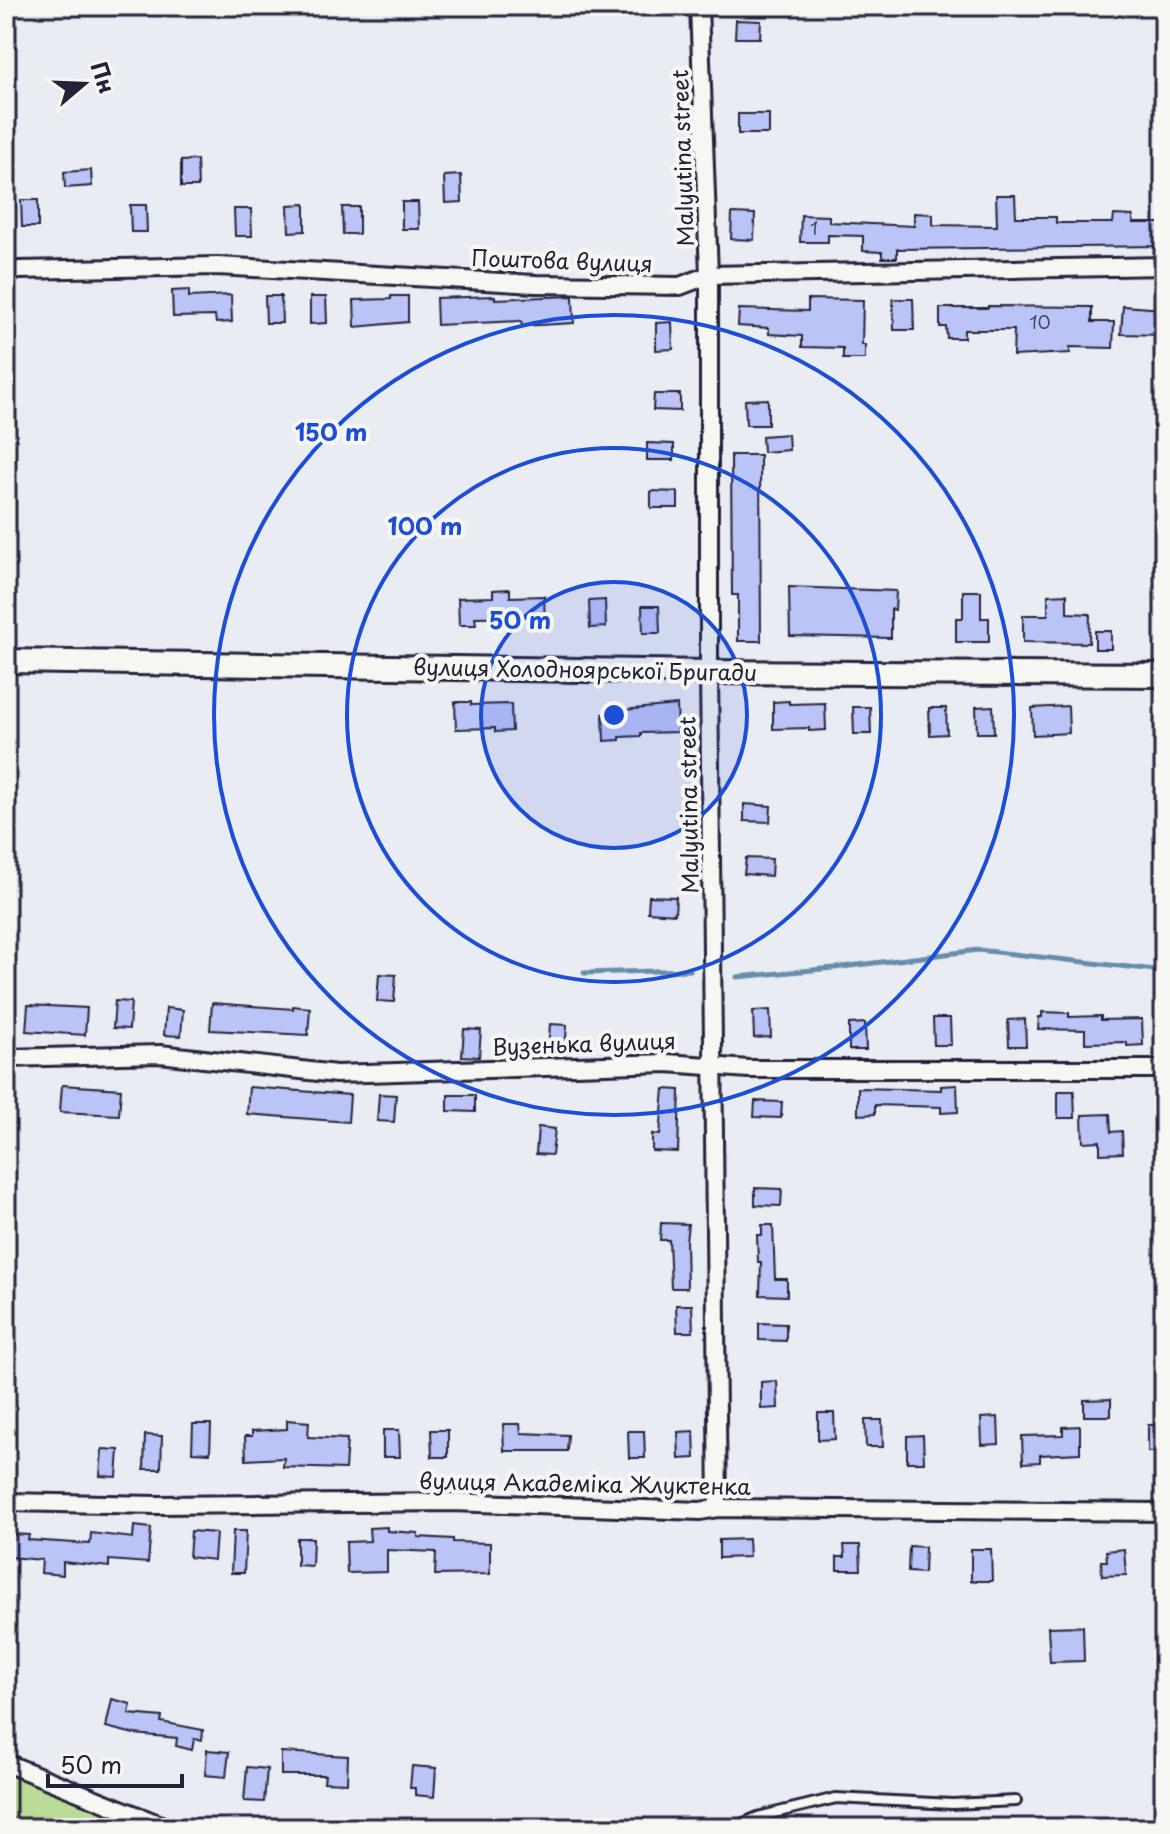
<svg xmlns="http://www.w3.org/2000/svg" width="1170" height="1834" font-family="'Playpen Sans',sans-serif">
<style>
.green{fill:#badc96;stroke:#6e7f68;stroke-width:2}
.lines{fill:none;stroke-linecap:round;stroke-linejoin:round}
.stream{stroke:#668dab;stroke-width:5}
.building{fill:#bbc4f6;stroke:#22223b;stroke-width:2}
.lane-casing{stroke:#22223b;stroke-width:14}
.street-casing{stroke:#22223b;stroke-width:22}
.secondary-casing{stroke:#22223b;stroke-width:28}
.lane{stroke:#f6f6f2;stroke-width:8}
.street{stroke:#f6f6f2;stroke-width:16}
.secondary{stroke:#f6f6f2;stroke-width:22}
.rail{stroke:#22223b;stroke-width:5;stroke-dasharray:12 6;stroke-linecap:butt}
.ring{fill:none;stroke:#1d4ed8;stroke-width:4}
.labels{text-anchor:middle;stroke-width:8;stroke-linejoin:round;paint-order:stroke}
.number-label{font-size:18px;fill:#484a6a}
.street-label{font-size:22px;fill:#22223b;stroke:#f6f6f2}
.centre{fill:#1d4ed8;stroke:#f6f6f2;stroke-width:4}
.ring-label{font-size:24px;text-anchor:middle;font-weight:bold;fill:#1d4ed8;stroke:#f6f6f2;stroke-width:8;stroke-linejoin:round;paint-order:stroke}
</style>
<rect width="100%" height="100%" fill="#eaecf3"/>
<filter id="ink" filterUnits="userSpaceOnUse"><feTurbulence type="fractalNoise" baseFrequency=".0125" numOctaves="2"/><feDisplacementMap in="SourceGraphic" scale="16" xChannelSelector="R" yChannelSelector="G"/><feConvolveMatrix kernelMatrix="1 2 1 2 8 2 1 2 1" color-interpolation-filters="sRGB"/></filter>
<g filter="url(#ink)">
<polygon class="green" points="6,1765 159,1828 38,1828 6,1816"/>
<g class="lines">
<g class="stream">
<polyline points="584,973 690,970"/>
<polyline points="737,977 834,968 978,950 1155,970 1164,968"/>
</g>
</g>
<g class="building">
<polygon points="736,20 761,21 760,38 735,38"/>
<rect x="738" y="114" width="31" height="20"/>
<polygon points="197,160 198,187 181,187 181,161"/>
<polygon points="91,170 92,186 65,188 64,172"/>
<polygon points="461,175 462,202 445,203 444,176"/>
<polygon points="996,195 1015,195 1016,217 1056,217 1056,223 1113,223 1114,215 1133,216 1133,223 1164,223 1164,246 897,249 897,258 882,258 882,252 863,251 863,236 828,235 828,242 800,242 801,215 829,216 829,222 914,226 914,213 933,214 933,225 997,226"/>
<polygon points="21,200 38,200 38,227 22,227"/>
<polygon points="402,202 418,202 419,229 402,229"/>
<polygon points="305,204 305,231 289,232 288,205"/>
<polygon points="130,205 146,205 147,232 131,232"/>
<polygon points="342,207 359,207 359,234 343,234"/>
<polygon points="234,209 251,209 252,236 235,236"/>
<polygon points="732,213 755,214 754,240 731,239"/>
<polygon points="189,290 189,297 231,295 232,322 216,323 215,316 173,317 172,291"/>
<polygon points="265,296 281,296 282,323 266,323"/>
<polygon points="391,296 408,296 408,322 355,327 354,300 391,299"/>
<polygon points="495,296 495,299 573,296 574,323 522,326 521,321 437,325 436,298"/>
<polygon points="310,297 326,297 327,323 310,324"/>
<polygon points="808,299 863,300 862,345 865,345 865,359 843,359 843,348 802,347 802,336 769,334 769,328 738,326 739,309 808,311"/>
<polygon points="893,299 913,299 914,330 894,330"/>
<polygon points="988,306 1092,307 1092,322 1114,322 1113,348 1070,347 1070,353 1013,356 1014,330 964,330 964,338 947,338 946,327 940,327 940,308 988,308"/>
<polygon points="1123,306 1164,309 1164,335 1121,334"/>
<polygon points="672,322 673,349 656,350 656,323"/>
<polygon points="654,394 680,394 680,411 653,410"/>
<polygon points="768,399 768,425 746,425 745,400"/>
<polygon points="788,434 789,450 763,452 762,436"/>
<polygon points="647,443 674,444 674,460 647,460"/>
<polygon points="731,455 760,455 761,641 738,641 738,595 732,595"/>
<polygon points="651,491 678,492 678,508 651,508"/>
<polygon points="789,587 896,591 895,610 891,609 891,638 790,636"/>
<polygon points="510,589 510,597 544,596 545,623 528,623 528,616 475,617 476,625 459,625 458,598 493,597 493,590"/>
<polygon points="963,591 981,591 981,618 989,618 989,642 956,642 956,618 963,618"/>
<polygon points="1067,594 1067,613 1090,614 1089,643 1023,642 1023,615 1048,615 1048,595"/>
<polygon points="605,600 606,627 590,628 589,601"/>
<polygon points="642,606 659,606 660,633 643,633"/>
<rect x="1095" y="631" width="16" height="18"/>
<polygon points="789,701 789,704 825,703 826,730 809,731 809,728 773,729 773,702"/>
<polygon points="455,702 471,702 471,705 511,704 512,731 495,732 495,728 456,729"/>
<polygon points="677,705 678,732 641,733 641,736 620,737 620,740 604,741 603,714 623,714 623,710"/>
<polygon points="993,706 994,733 977,733 976,707"/>
<polygon points="1068,706 1069,733 1033,735 1032,708"/>
<polygon points="853,707 870,707 871,734 854,734"/>
<polygon points="929,708 946,708 947,734 930,735"/>
<polygon points="744,804 771,806 770,822 744,821"/>
<polygon points="746,858 772,859 771,876 744,874"/>
<polygon points="649,896 676,897 675,914 648,912"/>
<polygon points="379,974 396,975 394,1002 377,1001"/>
<polygon points="115,1001 131,1002 129,1029 113,1028"/>
<polygon points="212,1003 293,1009 293,1006 310,1008 308,1035 210,1030"/>
<polygon points="28,1005 87,1008 85,1035 26,1031"/>
<polygon points="166,1008 183,1010 181,1036 164,1035"/>
<polygon points="770,1010 771,1037 754,1038 753,1011"/>
<polygon points="1042,1012 1069,1013 1069,1017 1101,1016 1101,1020 1142,1019 1143,1045 1127,1046 1127,1042 1085,1043 1085,1030 1038,1029 1039,1017 1042,1017"/>
<polygon points="933,1018 950,1018 951,1045 934,1045"/>
<polygon points="1025,1019 1026,1046 1009,1046 1008,1020"/>
<polygon points="865,1023 866,1050 849,1050 849,1024"/>
<polygon points="550,1024 567,1025 565,1052 548,1051"/>
<polygon points="464,1029 481,1030 479,1057 462,1056"/>
<polygon points="62,1085 121,1089 119,1115 60,1112"/>
<polygon points="957,1085 958,1112 941,1113 941,1107 875,1105 875,1114 858,1115 858,1088 941,1090 941,1086"/>
<polygon points="249,1087 350,1095 348,1122 247,1114"/>
<polygon points="664,1089 680,1090 678,1152 652,1151 652,1134 660,1135"/>
<polygon points="1058,1091 1074,1091 1075,1118 1058,1118"/>
<polygon points="379,1094 396,1095 394,1122 377,1121"/>
<polygon points="448,1095 475,1095 475,1112 448,1111"/>
<polygon points="755,1101 782,1102 781,1118 754,1117"/>
<polygon points="1110,1114 1111,1132 1122,1131 1123,1153 1100,1154 1100,1141 1083,1142 1082,1115"/>
<polygon points="538,1127 555,1129 552,1155 536,1154"/>
<polygon points="755,1188 782,1189 781,1206 755,1205"/>
<polygon points="661,1223 688,1224 686,1241 687,1288 671,1288 669,1240 660,1240"/>
<polygon points="762,1225 773,1225 775,1279 787,1279 787,1296 760,1295 761,1262 758,1262 757,1235 762,1235"/>
<polygon points="676,1305 692,1305 693,1332 677,1332"/>
<polygon points="759,1323 786,1324 786,1341 759,1340"/>
<polygon points="777,1381 778,1408 761,1409 761,1382"/>
<polygon points="1111,1399 1111,1416 1084,1416 1084,1400"/>
<polygon points="818,1413 834,1413 835,1439 818,1440"/>
<polygon points="998,1417 999,1444 982,1445 981,1418"/>
<polygon points="287,1420 309,1422 308,1437 347,1439 345,1469 283,1467 284,1458 246,1460 245,1436 252,1436 252,1431 287,1429"/>
<polygon points="865,1420 882,1420 883,1447 866,1447"/>
<polygon points="193,1424 211,1424 210,1453 192,1452"/>
<polygon points="503,1424 520,1424 521,1433 568,1435 567,1451 504,1451"/>
<rect x="1148" y="1425" width="16" height="27"/>
<polygon points="1080,1426 1080,1453 1040,1455 1040,1462 1023,1463 1022,1436 1063,1435 1063,1427"/>
<polygon points="383,1430 399,1430 400,1457 383,1457"/>
<polygon points="431,1430 448,1430 448,1457 432,1457"/>
<polygon points="628,1431 644,1431 645,1458 629,1458"/>
<polygon points="694,1431 695,1458 679,1459 678,1432"/>
<polygon points="145,1435 162,1436 161,1469 144,1469"/>
<polygon points="923,1435 924,1462 907,1462 907,1436"/>
<polygon points="102,1449 119,1450 117,1477 100,1476"/>
<polygon points="134,1526 151,1528 148,1563 109,1560 109,1567 63,1562 63,1575 41,1573 42,1560 10,1557 12,1534 29,1535 28,1540 90,1544 91,1533 133,1538"/>
<polygon points="387,1527 387,1531 418,1533 418,1537 453,1539 453,1542 490,1543 490,1574 435,1575 436,1552 387,1550 387,1572 347,1573 346,1542 370,1541 369,1528"/>
<polygon points="191,1531 216,1533 214,1560 189,1557"/>
<polygon points="233,1531 246,1531 244,1573 231,1573"/>
<polygon points="297,1538 313,1538 312,1566 297,1565"/>
<polygon points="748,1539 749,1557 719,1558 719,1540"/>
<polygon points="844,1545 860,1545 861,1570 837,1570 837,1557 845,1557"/>
<polygon points="909,1546 925,1547 924,1573 908,1572"/>
<polygon points="971,1549 991,1549 992,1581 971,1581"/>
<polygon points="1124,1549 1126,1575 1102,1576 1101,1561 1107,1561 1106,1551"/>
<polygon points="1083,1626 1084,1661 1050,1662 1048,1627"/>
<polygon points="112,1699 131,1704 129,1714 162,1717 161,1722 203,1730 202,1740 194,1739 192,1750 176,1746 177,1738 134,1734 106,1727"/>
<polygon points="207,1750 229,1752 226,1777 205,1775"/>
<polygon points="281,1752 348,1756 347,1783 324,1782 325,1775 281,1775"/>
<polygon points="412,1766 436,1768 434,1797 415,1795 415,1788 410,1788"/>
<polygon points="247,1767 267,1769 264,1802 244,1801"/>
</g>
<g class="lines">
<defs>
<polyline id="lane" points="732,1828 758,1817 836,1798 952,1804 1016,1801"/>
<g id="street">
<polyline points="699,6 709,275 709,672 718,1508"/>
<polyline points="6,273 19,270 218,266 535,284 680,286 709,275 1164,266"/>
<polyline points="6,1058 160,1054 336,1074 667,1063 749,1069 1164,1069"/>
<polyline points="6,1502 157,1505 452,1502 700,1511 718,1508 1164,1512"/>
<polyline points="6,1763 168,1828"/>
</g>
<polyline id="secondary" points="6,661 709,672 1164,675"/>
</defs>
<use href="#lane" class="lane-casing"/>
<use href="#street" class="street-casing"/>
<use href="#secondary" class="secondary-casing"/>
<use href="#lane" class="lane"/>
<use href="#street" class="street"/>
<use href="#secondary" class="secondary"/>
<polyline class="rail" points="6,1822 21,1828"/>
</g>
</g>
<circle cx="614" cy="715" r="133" fill="#1d4ed8" fill-opacity=".12"/>
<g class="ring">
<circle cx="614" cy="715" r="133"/>
<circle cx="614" cy="715" r="267"/>
<circle cx="614" cy="715" r="400"/>
</g>
<g class="labels">
<g class="number-label">
<text x="814" y="235">1</text>
<text x="1040" y="329">10</text>
</g>
<g class="street-label">
<text transform="translate(683 158) rotate(-92)" y="8">Malyutina street</text>
<text transform="translate(562 261) rotate(2)" y="8">Поштова вулиця</text>
<text transform="translate(585 670) rotate(1)" y="8">вулиця Холодноярської Бригади</text>
<text transform="translate(689 805) rotate(-91)" y="8">Malyutina street</text>
<text transform="translate(584 1044) rotate(-2)" y="8">Вузенька вулиця</text>
<text transform="translate(585 1484) rotate(1)" y="8">вулиця Академіка Жлуктенка</text>
</g>
</g>
<circle cx="614" cy="715" r="12" class="centre"/>
<g class="ring-label">
<text x="331" y="441">150 m</text>
<text x="425" y="535">100 m</text>
<text x="520" y="629">50 m</text>
</g>
<rect width="1170" height="1834" fill="none" stroke="#f6f6f2" stroke-width="32"/>
<rect x="16" y="16" width="1138" height="1802" fill="none" stroke="#22223b" stroke-width="3" filter="url(#ink)"/>
<g transform="translate(84 84) rotate(71)" stroke="#f6f6f2" stroke-width="6" paint-order="stroke">
<path d="M0-6L14 30L0 20L-14 30Z" fill="#22223b"/>
<text y="-12" font-size="22" font-weight="bold" text-anchor="middle" fill="#22223b">Пн</text>
</g>
<path d="M48 1774v12h134v-12" fill="none" stroke="#22223b" stroke-width="4"/>
<text x="60" y="1774" font-size="24" fill="#22223b" stroke="#f6f6f2" stroke-width="6" paint-order="stroke">50 m</text>
</svg>
